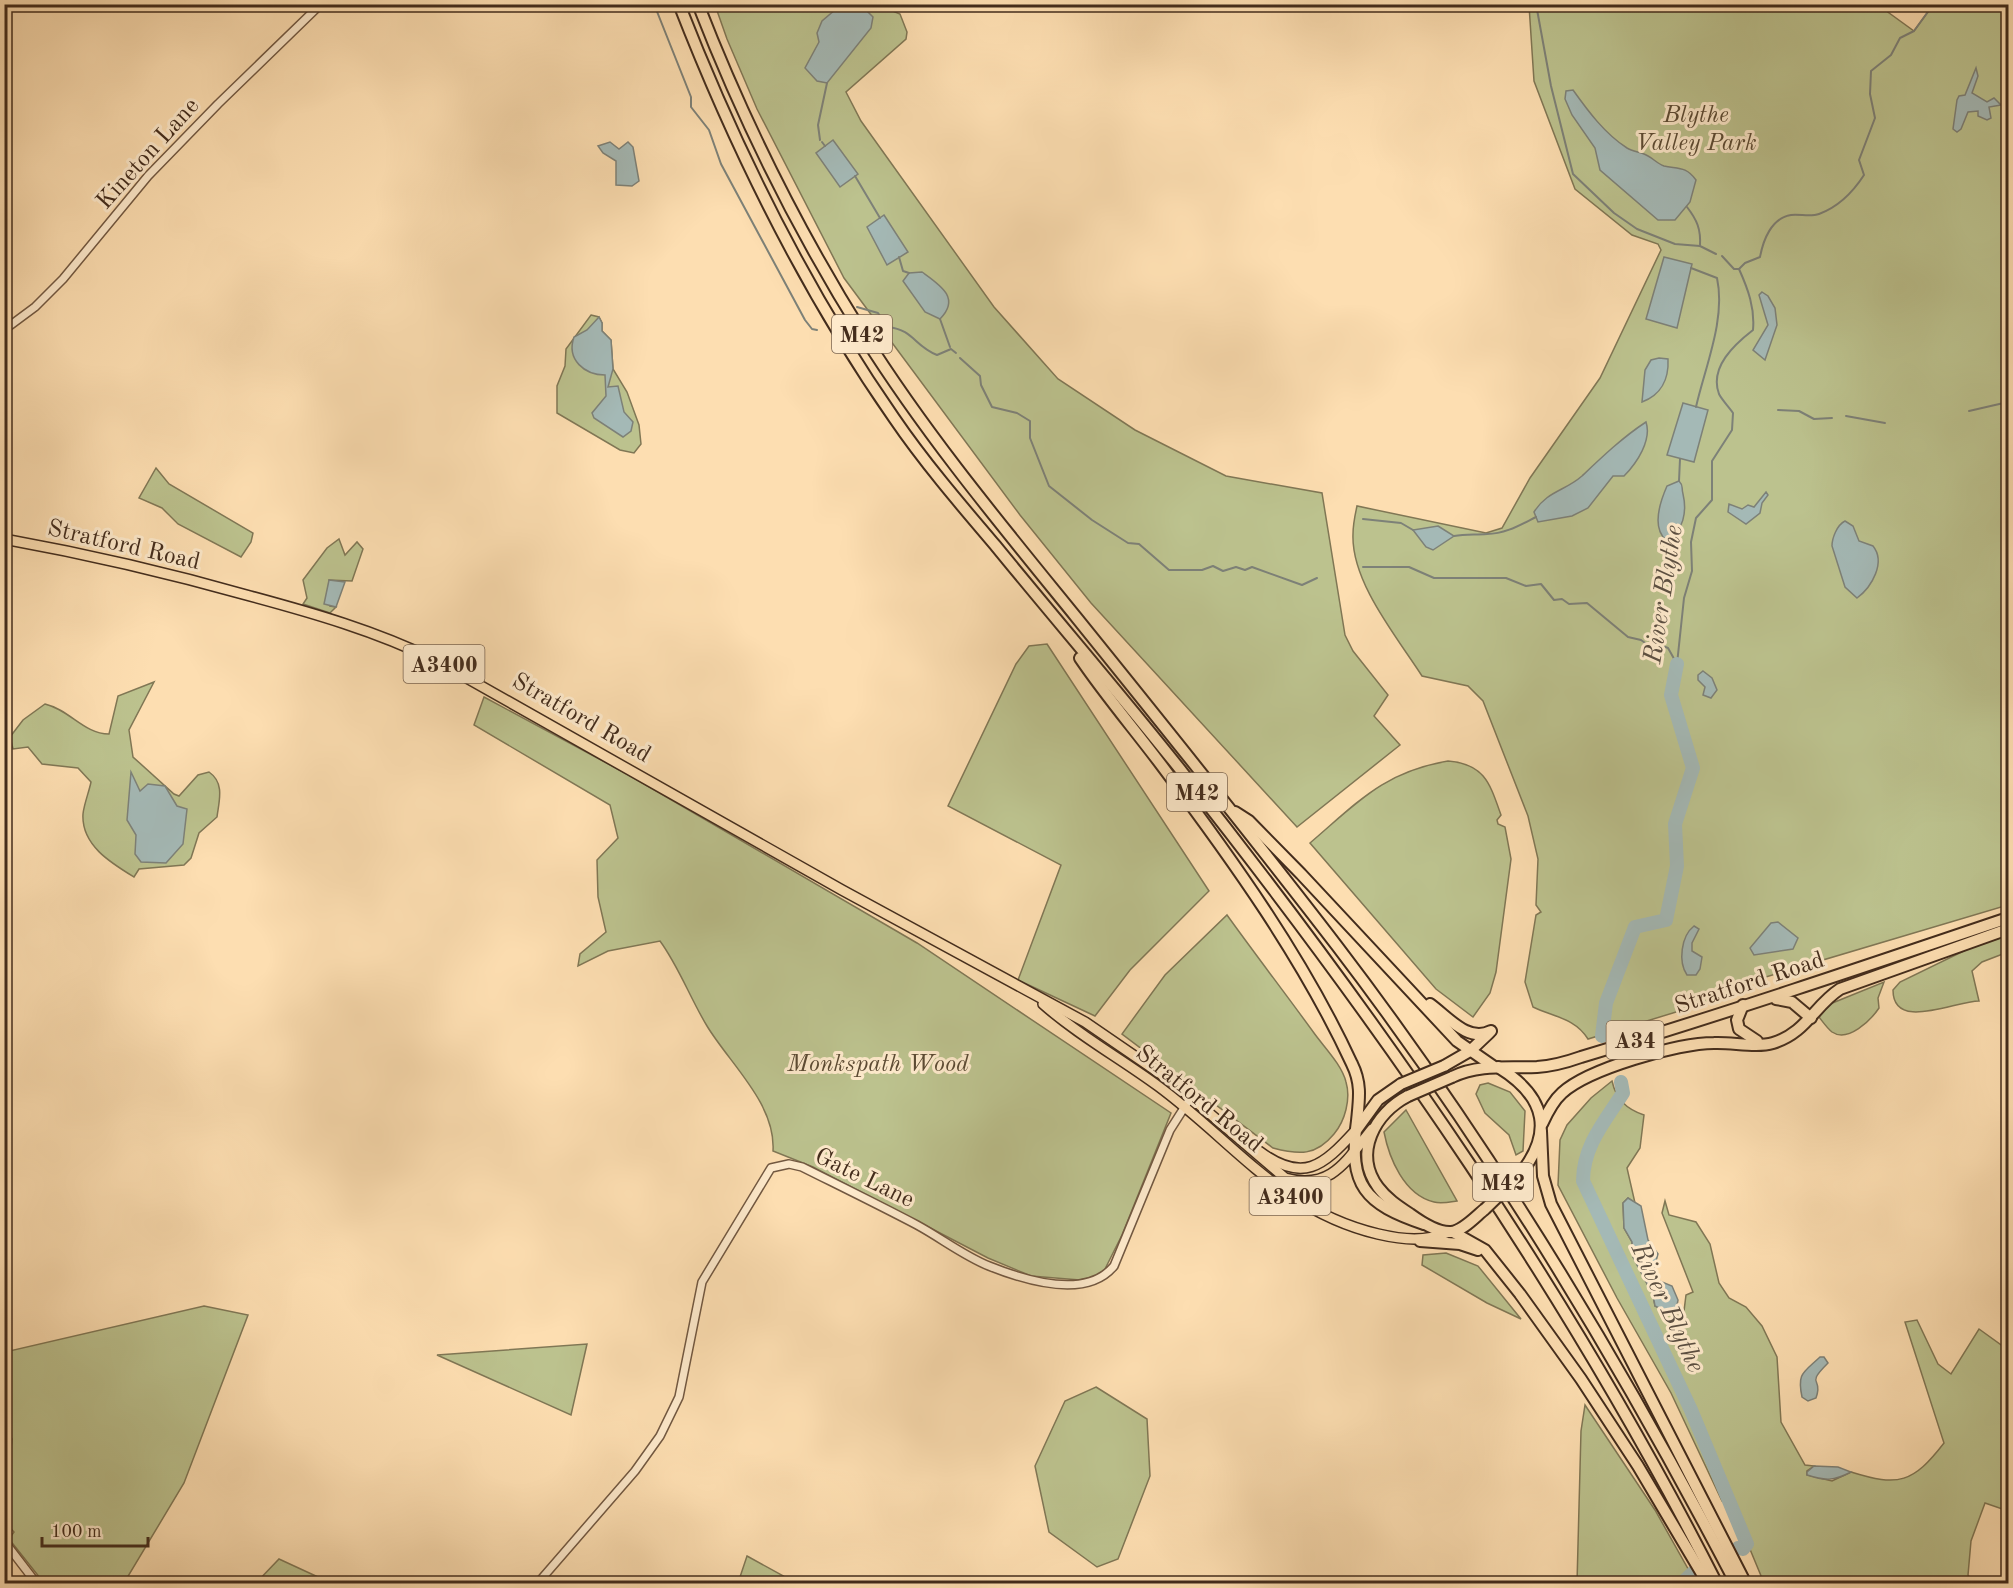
<svg xmlns="http://www.w3.org/2000/svg" width="2013" height="1588" font-family="'Old Standard TT',serif">
<style>
.green{fill:#bcc28e;stroke:#807755;stroke-width:1.5}
.water{fill:#a4b9b6;stroke:#7d8178;stroke-width:1.5}
.lines{fill:none;stroke-linecap:round;stroke-linejoin:round}
.stream{stroke:#7d8178;stroke-width:2}
.river{stroke:#a4b9b6;stroke-width:14}
.minor-casing{stroke:#725841;stroke-width:10}
.major-casing{stroke:#432c1c;stroke-width:12}
.highway-casing{stroke:#432c1c;stroke-width:14}
.minor{stroke:#feeacc;stroke-width:7}
.major{stroke:#fddeb1;stroke-width:9}
.highway{stroke:#fddeb1;stroke-width:10}
.highway-bridge-casing{stroke:#432c1c;stroke-width:14;stroke-linecap:butt}
.highway-bridge{stroke:#fddeb1;stroke-width:10}
.labels{text-anchor:middle;stroke-width:6;stroke-linejoin:round;paint-order:stroke}
.shield{fill:#feeacc;stroke:#7b6551;stroke-width:1.5}
.shield-label{font-size:22px;font-weight:bold;fill:#432c1c}
.park-label{font-size:24px;font-style:italic;fill:#5b4a33;stroke:#feeacc}
.street-label{font-size:24px;fill:#432c1c;stroke:#feeacc}
.water-label{font-size:26px;font-style:italic;fill:#5b4f42;stroke:#feeacc}
</style>
<rect width="100%" height="100%" fill="#fddeb1"/>
<filter id="stains"><feTurbulence type="fractalNoise" baseFrequency=".00333" numOctaves="4"/><feColorMatrix values="0 0 0 0 .2 0 0 0 0 .09 0 0 0 0 .02 0 0 0 .5 -.17"/></filter>
<radialGradient id="worn" r=".72"><stop offset=".6" stop-color="#630" stop-opacity="0"/><stop offset="1" stop-color="#630" stop-opacity=".3"/></radialGradient>
<g class="green">
<polygon points="715,5 878,5 900,14 907,32 906,39 846,92 861,121 994,307 1058,379 1135,430 1226,476 1322,493 1345,635 1353,651 1388,695 1374,716 1400,745 1297,827 1091,603 1020,515 844,278 757,109 727,39"/>
<path d="M 1529,5 L 1878,5 L 1914,31 L 1930,9 L 1930,5 L 2008,5 L 2008,905 L 1749,982 L 1725,997 L 1588,1039 C 1575,1018 1554,1017 1533,1007 L 1525,982 L 1536,915 L 1541,912 L 1536,905 L 1538,859 L 1528,816 L 1483,701 L 1468,686 L 1422,676 C 1397,637 1351,582 1353,534 C 1353,525 1355,515 1357,506 L 1486,533 L 1502,528 L 1530,478 L 1600,378 L 1661,250 L 1658,244 L 1632,235 L 1575,189 L 1534,81 Z"/>
<polygon points="591,315 599,317 602,323 602,331 611,340 613,369 627,392 639,425 641,444 634,453 620,450 557,413 557,386 565,366 566,349"/>
<polygon points="156,468 169,484 253,533 251,542 241,557 178,524 162,508 139,498"/>
<polygon points="339,539 345,555 357,542 363,549 352,581 329,580 330,606 336,607 330,613 303,604 307,598 303,580 327,548"/>
<polygon points="1047,644 1209,891 1130,970 1095,1016 1018,980 1061,865 948,806 1016,664 1029,646"/>
<path d="M 154,682 L 129,730 L 133,757 L 174,794 L 179,796 L 198,775 L 209,772 C 225,783 219,801 217,817 L 199,833 L 191,858 L 184,865 L 139,869 L 134,877 C 111,863 81,845 83,814 C 84,804 89,792 91,782 L 78,768 L 42,764 L 28,747 L 13,749 L 10,737 L 23,720 L 45,704 C 70,710 84,734 109,734 L 118,696 Z"/>
<path d="M 484,697 L 627,774 L 917,943 L 1171,1113 L 1122,1235 L 1102,1275 L 1080,1280 L 1031,1276 L 988,1258 L 813,1167 L 773,1151 C 776,1104 730,1064 707,1026 C 690,998 679,967 660,941 L 608,951 L 578,966 L 580,954 L 606,932 L 598,897 L 597,860 L 618,838 L 610,805 L 474,725 Z"/>
<path d="M 1448,761 C 1485,764 1490,784 1501,815 L 1497,820 L 1498,824 L 1505,827 L 1511,859 L 1496,972 L 1490,993 L 1473,1017 L 1436,989 L 1310,843 C 1357,803 1383,772 1448,761 Z"/>
<path d="M 1227,915 C 1255,954 1285,993 1314,1033 C 1324,1047 1342,1065 1346,1082 C 1351,1099 1345,1121 1334,1134 C 1316,1156 1299,1155 1273,1148 L 1122,1034 L 1165,975 Z"/>
<path d="M 2008,936 L 2008,952 L 1982,962 L 1972,971 L 1979,1001 C 1955,1001 1893,1032 1893,990 L 1900,982 L 1978,944 Z"/>
<path d="M 1884,982 L 1878,998 L 1879,1008 C 1871,1020 1848,1043 1832,1032 C 1827,1028 1823,1022 1819,1017 L 1830,1004 Z"/>
<path d="M 1612,1081 C 1616,1099 1626,1109 1644,1115 L 1640,1148 L 1627,1168 L 1635,1203 L 1628,1198 L 1623,1203 L 1624,1228 L 1632,1242 L 1633,1257 L 1653,1295 L 1655,1306 L 1675,1316 L 1684,1311 L 1686,1295 L 1693,1292 L 1662,1213 L 1665,1201 L 1669,1215 L 1696,1222 L 1710,1244 L 1719,1283 L 1729,1298 L 1746,1307 L 1762,1326 L 1777,1357 L 1781,1422 L 1805,1465 L 1814,1466 L 1807,1471 L 1807,1475 L 1832,1481 L 1851,1472 C 1899,1487 1913,1483 1944,1443 L 1905,1322 L 1917,1320 L 1938,1364 L 1951,1374 L 1979,1329 L 2008,1350 L 2008,1511 L 1985,1503 L 1971,1541 L 1968,1575 L 1970,1578 L 1977,1578 L 1981,1583 L 1764,1583 L 1730,1501 L 1722,1501 L 1671,1393 L 1617,1298 L 1558,1185 L 1560,1140 L 1567,1125 L 1591,1098 Z"/>
<polygon points="1488,1083 1510,1092 1525,1111 1523,1151 1516,1155 1509,1135 1485,1113 1476,1094 1480,1085"/>
<path d="M 1406,1110 L 1457,1201 C 1450,1202 1441,1204 1434,1202 C 1404,1195 1389,1158 1384,1132 Z"/>
<polygon points="1446,1253 1478,1266 1521,1319 1487,1303 1422,1265 1423,1255"/>
<polygon points="204,1306 248,1315 184,1483 124,1583 44,1583 9,1539 14,1532 5,1522 5,1466 10,1460 12,1439 5,1426 5,1352"/>
<polygon points="587,1344 571,1415 437,1355"/>
<polygon points="1096,1387 1147,1419 1150,1476 1118,1559 1097,1567 1049,1532 1035,1466 1065,1401"/>
<polygon points="1585,1405 1655,1510 1696,1583 1577,1583 1581,1431"/>
<polygon points="747,1556 796,1583 797,1583 738,1583"/>
<polygon points="279,1559 331,1583 256,1583"/>
</g>
<g class="water">
<polygon points="842,4 862,6 873,17 871,28 827,83 817,81 805,68 819,42 817,33 822,21"/>
<polygon points="1976,68 1978,76 1972,93 1987,102 1994,98 2001,105 1989,107 1991,118 1987,120 1978,116 1978,111 1968,112 1961,129 1957,132 1953,129 1957,100 1959,96 1965,95"/>
<path d="M 1573,90 C 1588,111 1605,134 1627,148 C 1632,151 1639,152 1644,154 C 1652,157 1656,163 1664,166 C 1678,169 1686,166 1696,180 L 1690,202 L 1675,220 L 1658,220 L 1600,170 L 1595,148 L 1572,115 L 1565,99 L 1566,91 Z"/>
<polygon points="833,140 858,174 840,187 816,153"/>
<polygon points="610,142 619,149 628,142 633,147 639,181 632,186 616,185 616,161 603,153 598,146"/>
<polygon points="884,215 908,252 887,265 867,227"/>
<polygon points="1664,257 1692,264 1677,328 1646,319"/>
<path d="M 922,272 C 940,285 961,298 940,319 L 925,312 L 903,281 L 909,273 Z"/>
<polygon points="1762,292 1768,296 1775,308 1777,325 1765,360 1753,350 1768,325 1759,295"/>
<path d="M 599,317 L 602,323 L 602,331 L 611,340 L 613,369 L 608,387 L 618,386 L 624,412 L 633,422 L 631,431 L 623,437 L 594,418 L 592,413 L 606,396 L 605,375 C 585,375 566,360 574,337 L 587,330 Z"/>
<path d="M 1659,358 L 1668,359 C 1669,379 1661,395 1642,402 L 1645,370 L 1651,360 Z"/>
<polygon points="1683,403 1708,410 1694,462 1667,455"/>
<path d="M 1646,422 C 1652,440 1637,463 1624,476 L 1613,476 L 1588,508 L 1572,516 L 1538,522 L 1534,512 C 1547,491 1565,491 1582,476 C 1602,457 1623,437 1646,422 Z"/>
<path d="M 1679,481 C 1684,486 1681,487 1683,494 C 1687,511 1684,532 1666,540 C 1651,527 1660,502 1667,486 Z"/>
<polygon points="1766,492 1768,495 1762,503 1760,513 1746,524 1728,512 1729,504 1742,509 1748,505 1754,507"/>
<path d="M 1845,521 L 1853,526 L 1859,541 L 1873,546 C 1886,562 1872,587 1857,598 L 1845,587 L 1832,546 C 1832,538 1837,525 1845,521 Z"/>
<polygon points="1438,526 1454,536 1433,550 1426,547 1413,530"/>
<polygon points="329,580 345,582 336,607 324,604"/>
<polygon points="1703,671 1712,678 1717,690 1711,698 1703,695 1705,687 1698,680 1698,675"/>
<polygon points="131,772 140,791 148,784 165,786 177,806 187,809 183,844 166,863 141,862 135,854 136,835 127,820"/>
<polygon points="1778,922 1798,938 1793,949 1754,955 1750,948 1771,923"/>
<path d="M 1694,926 L 1699,929 L 1692,943 L 1692,951 L 1702,957 L 1700,969 L 1696,975 L 1687,975 C 1678,962 1681,936 1694,926 Z"/>
<polygon points="1628,1198 1641,1206 1648,1240 1658,1254 1653,1272 1657,1280 1672,1286 1678,1300 1675,1316 1655,1306 1653,1295 1633,1257 1632,1242 1624,1228 1623,1203"/>
<path d="M 1820,1357 L 1824,1357 L 1828,1363 C 1804,1387 1824,1376 1816,1398 L 1808,1401 L 1802,1397 C 1797,1373 1803,1373 1820,1357 Z"/>
<path d="M 1814,1466 L 1838,1467 L 1851,1472 C 1834,1481 1825,1481 1807,1475 L 1807,1472 Z"/>
</g>
<g class="lines">
<g class="stream">
<polyline points="654,4 691,97 691,107 709,130 721,164 805,320 812,329 817,330"/>
<polyline points="1536,4 1551,86 1573,174 1614,213 1637,229 1675,244 1700,246"/>
<polyline points="820,140 818,125 827,83"/>
<polyline points="822,142 825,146"/>
<polyline points="855,176 880,218"/>
<path d="M 1687,207 C 1697,220 1701,229 1700,246 L 1716,254"/>
<polyline points="1722,256 1734,269 1739,269"/>
<polyline points="899,257 903,271 909,273"/>
<path d="M 1691,268 L 1717,278 C 1726,319 1705,367 1696,407"/>
<path d="M 857,307 L 878,313 L 888,327 C 914,330 914,346 937,355 L 951,349 L 956,353"/>
<polyline points="940,319 950,347"/>
<polyline points="960,358 980,376 981,385 992,407 1017,413 1030,421 1030,438 1049,486 1092,520 1128,543 1139,544 1169,570 1202,570 1213,566 1223,571 1236,567 1245,570 1252,567 1302,585 1317,578"/>
<polyline points="1778,410 1799,411 1814,419 1832,418"/>
<polyline points="1969,411 2008,402"/>
<polyline points="1846,416 1885,423"/>
<polyline points="1679,481 1680,459"/>
<polyline points="1363,519 1401,523 1413,530"/>
<path d="M 1454,536 C 1466,534 1475,535 1487,534 C 1505,534 1520,525 1536,517"/>
<polyline points="1363,567 1409,567 1434,578 1506,578 1526,586 1541,584 1554,600 1562,599 1569,604 1587,603 1628,637 1641,640 1652,648 1660,645 1668,648 1677,664"/>
<path d="M 1677,664 L 1684,598 L 1692,571 L 1691,542 L 1696,518 L 1712,500 L 1712,461 L 1732,430 L 1733,413 C 1729,407 1722,400 1719,394 C 1709,367 1735,344 1753,330 C 1755,308 1748,289 1739,269 L 1745,263 L 1760,257 C 1763,241 1771,218 1791,215 C 1800,214 1811,217 1819,214 C 1838,207 1853,192 1864,175 L 1859,160 L 1875,118 L 1870,94 L 1871,71 L 1891,55 L 1900,38 L 1914,31 L 1930,9 L 1930,4"/>
</g>
<g class="river">
<polyline points="1602,1036 1606,1003 1635,927 1666,920 1677,866 1675,824 1693,768 1671,695 1677,664"/>
<path d="M 1621,1082 L 1623,1093 C 1605,1121 1583,1146 1583,1181 L 1691,1410 L 1747,1544 L 1743,1549 L 1738,1548"/>
<polyline points="1681,1584 1694,1572"/>
</g>
<defs>
<g id="minor">
<polyline points="4,330 35,307 63,279 148,176 218,104 321,4"/>
<polyline points="4,1541 37,1584"/>
<path d="M 537,1584 L 635,1471 L 660,1436 L 679,1397 L 702,1282 L 771,1168 L 789,1164 L 802,1167 C 840,1186 879,1205 917,1225 C 941,1238 964,1256 989,1266 C 1024,1280 1086,1300 1114,1266 L 1170,1130 L 1191,1097"/>
</g>
<g id="major">
<path d="M 4,539 C 87,554 169,573 250,596 C 313,613 376,631 435,660 L 842,890 L 1085,1022 L 1174,1083 L 1285,1178 C 1331,1191 1346,1161 1372,1129"/>
<path d="M 1043,1004 C 1078,1035 1120,1058 1158,1086 C 1234,1142 1281,1211 1378,1234 C 1404,1240 1425,1242 1449,1232"/>
<path d="M 1259,1151 C 1303,1184 1323,1166 1355,1131"/>
</g>
<g id="highway">
<path d="M 679,4 C 736,150 804,289 894,418 C 924,462 960,504 995,545 C 1057,621 1122,696 1183,773 C 1384,1027 1570,1294 1717,1584"/>
<path d="M 698,4 C 743,120 798,231 864,336 C 927,436 1002,526 1076,617 C 1164,726 1252,835 1337,946 C 1489,1145 1620,1361 1736,1584"/>
<path d="M 1080,658 C 1105,695 1135,730 1162,766 C 1232,859 1303,958 1352,1064 C 1362,1084 1359,1100 1357,1121 C 1348,1186 1365,1204 1424,1224"/>
<polyline points="1235,812 1249,821 1301,874 1457,1041 1493,1066"/>
<polyline points="1776,999 1792,1002 1811,1018"/>
<path d="M 1430,1004 C 1448,1017 1468,1043 1491,1031"/>
<polyline points="1743,1005 1737,1020 1739,1029 1757,1041"/>
<polyline points="1444,1066 1470,1051 1489,1033"/>
<path d="M 1498,1067 C 1547,1097 1555,1134 1516,1179"/>
<path d="M 1452,1077 C 1479,1064 1507,1068 1537,1067 C 1552,1066 1567,1062 1581,1057 C 1724,1014 1866,966 2008,918"/>
<path d="M 1408,1096 C 1375,1113 1353,1153 1378,1187 C 1386,1198 1398,1206 1410,1214 C 1421,1222 1437,1233 1451,1232 C 1463,1231 1476,1216 1485,1209"/>
<path d="M 1542,1124 C 1547,1113 1553,1101 1562,1093 C 1588,1069 1678,1043 1714,1043 C 1732,1042 1756,1048 1773,1043 C 1806,1033 1814,1006 1840,989 L 2008,929"/>
<polyline points="1357,1129 1378,1100 1401,1084"/>
<polyline points="1541,1131 1543,1176 1551,1204 1746,1584"/>
<polyline points="1453,1232 1485,1250 1520,1294 1581,1379 1638,1466 1708,1584"/>
<polyline points="1420,1241 1460,1244 1478,1250"/>
</g>
</defs>
<use href="#minor" class="minor-casing"/>
<use href="#major" class="major-casing"/>
<use href="#highway" class="highway-casing"/>
<use href="#minor" class="minor"/>
<use href="#major" class="major"/>
<use href="#highway" class="highway"/>
<defs>
<g id="highway-bridge">
<polyline points="1401,1084 1444,1066"/>
<polyline points="1408,1096 1452,1077"/>
<polyline points="1485,1209 1516,1179"/>
</g>
</defs>
<use href="#highway-bridge" class="highway-bridge-casing"/>
<use href="#highway-bridge" class="highway-bridge"/>
</g>
<g class="labels">
<g class="shield">
<rect x="832" y="315" width="60" height="38" rx="4.5"/>
<rect x="403.5" y="645" width="81" height="38" rx="4.5"/>
<rect x="1167" y="773" width="60" height="38" rx="4.5"/>
<rect x="1606.5" y="1021" width="57" height="38" rx="4.5"/>
<rect x="1473" y="1163" width="60" height="38" rx="4.5"/>
<rect x="1249.5" y="1177" width="81" height="38" rx="4.5"/>
</g>
<g class="shield-label">
<text x="862" y="342">M42</text>
<text x="444" y="672">A3400</text>
<text x="1197" y="800">M42</text>
<text x="1635" y="1048">A34</text>
<text x="1503" y="1190">M42</text>
<text x="1290" y="1204">A3400</text>
</g>
<g class="park-label">
<text x="1696" y="122">Blythe<tspan x="1696" dy="28">Valley Park</tspan></text>
<text x="878" y="1071">Monkspath Wood</text>
</g>
<g class="street-label">
<text transform="translate(147 153) rotate(-48)" y="8">Kineton Lane</text>
<text transform="translate(124 544) rotate(13)" y="8">Stratford Road</text>
<text transform="translate(582 717) rotate(30)" y="8">Stratford Road</text>
<text transform="translate(1749 982) rotate(-18)" y="8">Stratford Road</text>
<text transform="translate(1200 1098) rotate(39)" y="8">Stratford Road</text>
<text transform="translate(865 1177) rotate(26)" y="8">Gate Lane</text>
</g>
<g class="water-label">
<text transform="translate(1662 594) rotate(-81)" y="9">River Blythe</text>
<text transform="translate(1669 1307) rotate(65)" y="9">River Blythe</text>
</g>
</g>
<rect width="2013" height="1588" fill="none" stroke="#fddeb1" stroke-width="24"/>
<rect x="6" y="6" width="2001" height="1576" fill="none" stroke="#432c1c" stroke-width="3"/>
<rect x="12" y="12" width="1989" height="1564" fill="none" stroke="#432c1c" stroke-width="1.5"/>
<path d="M42 1537v9h106v-9" fill="none" stroke="#432c1c" stroke-width="3"/>
<text x="51" y="1537" font-size="18" fill="#432c1c" stroke="#feeacc" stroke-width="4.5" paint-order="stroke">100 m</text>
<rect width="100%" height="100%" filter="url(#stains)"/>
<rect width="100%" height="100%" fill="url(#worn)"/>
</svg>
